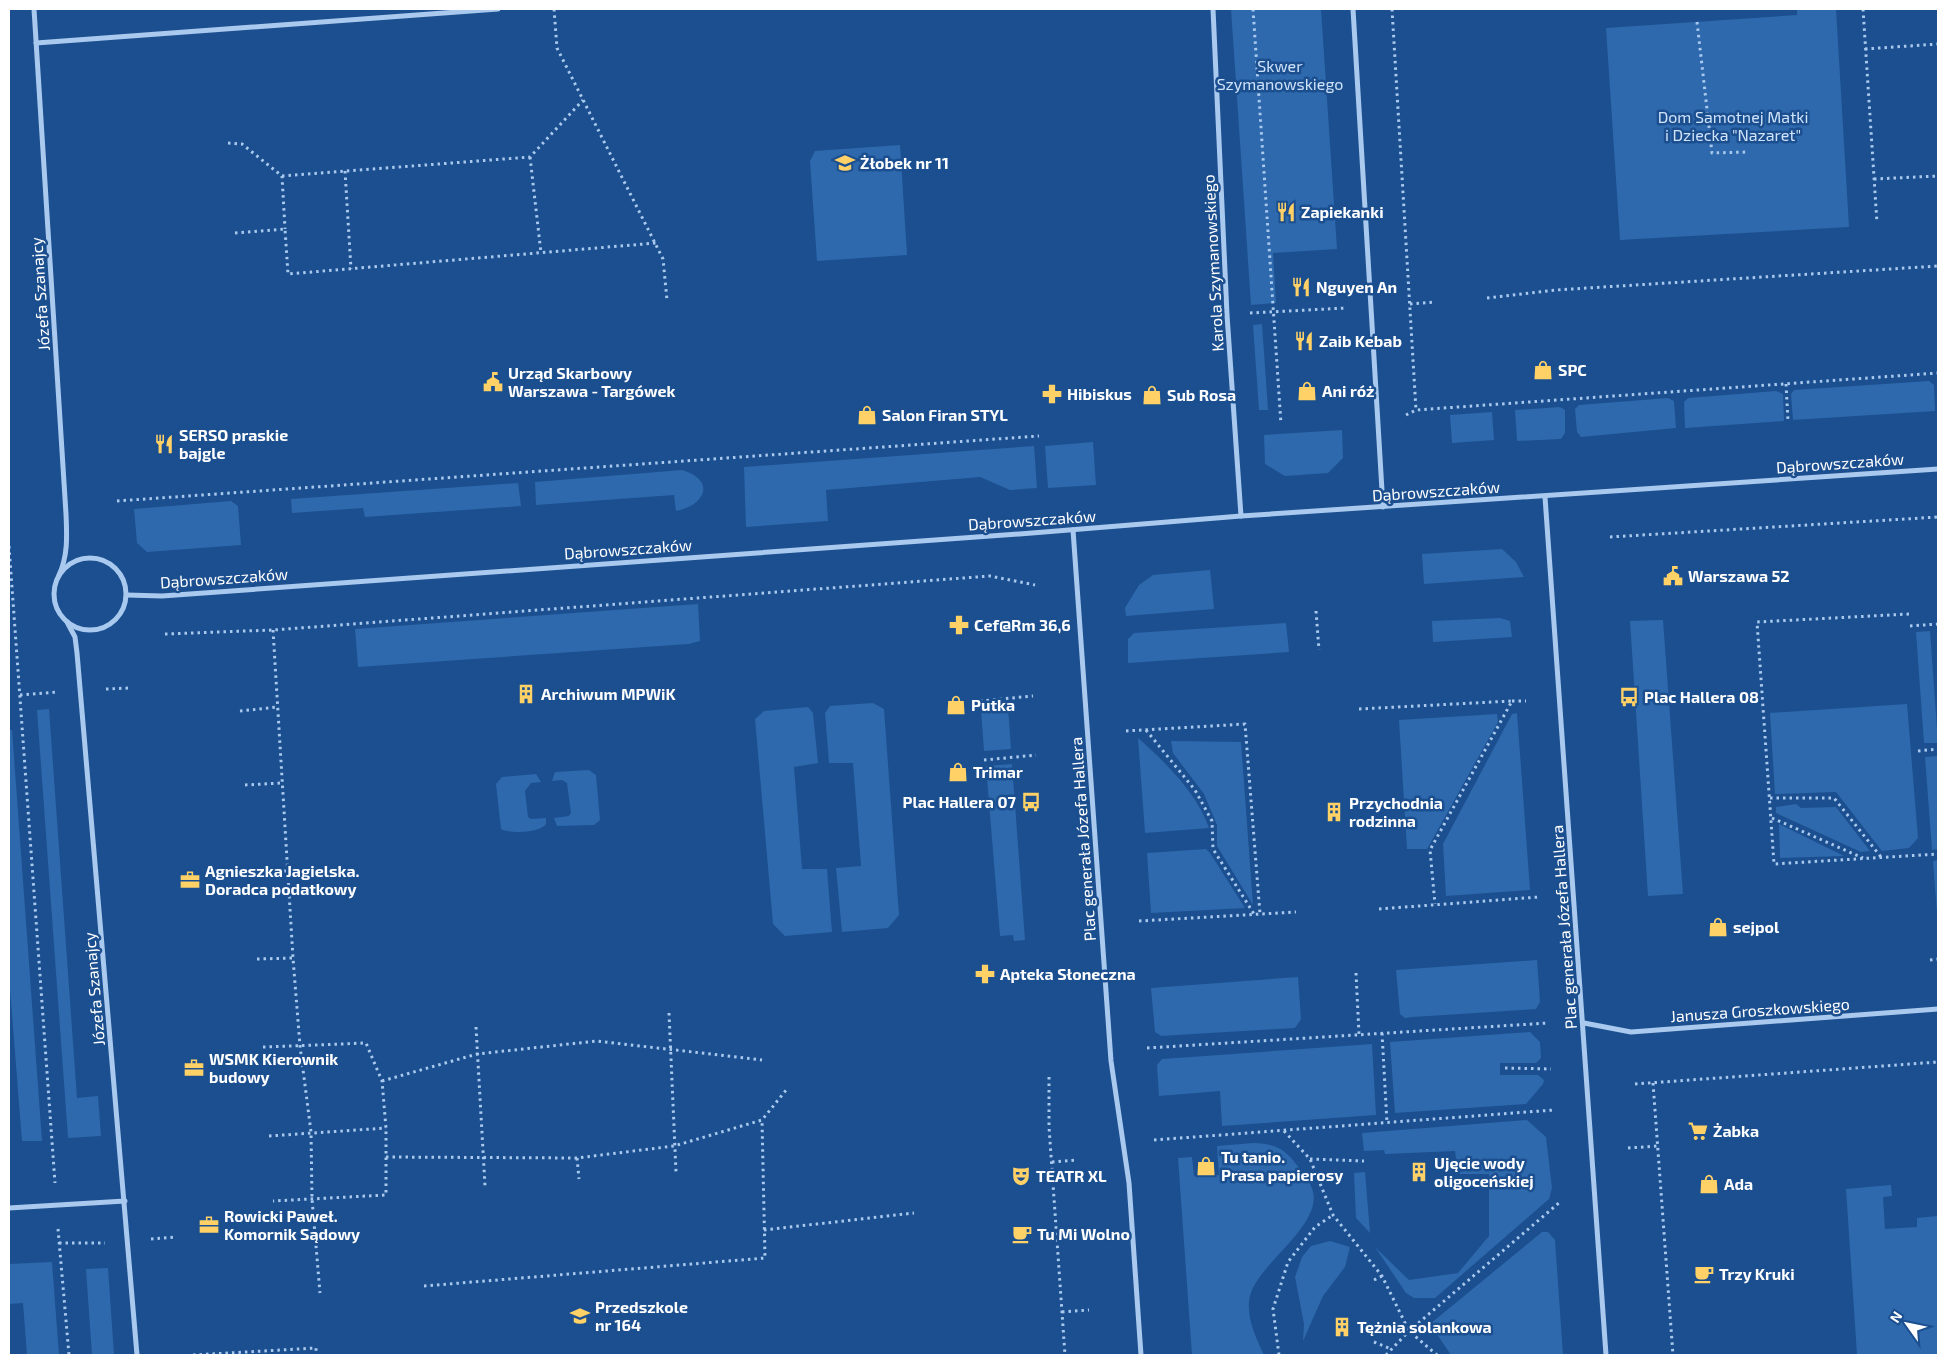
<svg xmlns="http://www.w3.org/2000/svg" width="1947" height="1364" font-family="'Exo 2',sans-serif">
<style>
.green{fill:#2e69ad}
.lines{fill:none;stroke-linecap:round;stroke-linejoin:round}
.path{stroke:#a9c9ee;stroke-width:3;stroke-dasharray:2.5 4;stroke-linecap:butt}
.minor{stroke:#a9c9ee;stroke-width:5}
.labels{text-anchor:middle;stroke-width:5;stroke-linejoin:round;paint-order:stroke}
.park-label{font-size:16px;fill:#cfe3fa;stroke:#1b4f8f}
.poi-label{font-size:16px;font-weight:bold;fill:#fff;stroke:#1b4f8f;text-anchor:start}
.street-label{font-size:16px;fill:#fff;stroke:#1b4f8f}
</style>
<rect width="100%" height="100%" fill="#1b4f8f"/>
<g class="green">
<polygon points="1231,9 1321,9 1337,249 1273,253 1276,303 1251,305"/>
<polygon points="1797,9 1836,9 1849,227 1620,240 1606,28 1797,15"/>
<polygon points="900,145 907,255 817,261 810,161 815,151"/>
<polygon points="1262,324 1268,410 1259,410 1253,325"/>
<polygon points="1929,381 1934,385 1935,411 1793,420 1791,394 1794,390"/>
<polygon points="1776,391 1783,394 1784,421 1685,428 1684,402 1688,398"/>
<polygon points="1668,398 1674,401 1676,428 1581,437 1577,432 1575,409 1579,405"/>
<polygon points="1560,407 1565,410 1565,433 1561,439 1517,441 1515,410"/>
<polygon points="1492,412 1494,440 1452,443 1450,415"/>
<polygon points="1342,430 1343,458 1328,473 1285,476 1265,464 1264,435"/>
<polygon points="1093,442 1096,485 1048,488 1045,446"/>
<polygon points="1034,446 1037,488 1010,490 980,477 826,490 828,521 746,527 744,467"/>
<path d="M 682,470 C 716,480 706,505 676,511 L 674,495 L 536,505 L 535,482 Z"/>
<polygon points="518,483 521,506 365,517 363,508 292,513 291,499"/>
<polygon points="231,501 238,506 241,545 147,552 137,543 134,509"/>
<polygon points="1502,549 1516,562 1524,577 1424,584 1422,554"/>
<polygon points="1210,570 1214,609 1126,616 1125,608 1139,585 1153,575"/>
<polygon points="698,604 700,641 689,644 358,667 355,629"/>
<polygon points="1500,618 1510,621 1512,637 1433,642 1432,621"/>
<polygon points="1663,620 1683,894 1648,896 1630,621"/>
<polygon points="1286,623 1289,652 1128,663 1128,639 1134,633"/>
<polygon points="1930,631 1938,743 1924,743 1916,632"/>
<polygon points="873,703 884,709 899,915 888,928 842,932 836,868 861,866 853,763 829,763 825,713 830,706"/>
<polygon points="1907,704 1918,838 1909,848 1882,851 1836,792 1775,794 1770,713"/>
<polygon points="808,707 813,713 818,763 794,767 802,869 827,869 832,932 785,936 773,924 755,719 764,711"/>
<polygon points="1008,707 1011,749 984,751 981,709"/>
<polygon points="49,709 77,1098 98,1096 101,1136 68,1138 37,710"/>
<polygon points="1517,713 1530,890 1446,896 1443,844 1512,714"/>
<polygon points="1497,714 1498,722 1427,849 1407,849 1399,720"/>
<polygon points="9,730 12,730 42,1141 22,1141 9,976"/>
<path d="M 1138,738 C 1165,762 1197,793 1209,828 L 1145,833 Z"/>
<polygon points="1171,741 1241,742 1253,905 1217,846 1217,825 1204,794 1173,753"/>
<polygon points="1938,756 1938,849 1932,850 1925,757"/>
<polygon points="1012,764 1025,940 1014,941 1013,935 1000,936 986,766"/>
<polygon points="589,770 596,775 600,820 594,825 557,826 554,818 569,816 571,813 567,783 562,780 552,781 555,772"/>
<path d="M 536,774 L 541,782 L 531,783 L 525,791 L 528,817 L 531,819 L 546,818 L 546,824 C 540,833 510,834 501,829 L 496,784 L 502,777 Z"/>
<polygon points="1796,804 1801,808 1836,807 1870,851 1861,852 1776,813 1776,807"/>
<polygon points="1779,824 1844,856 1780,858"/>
<polygon points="1206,849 1210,853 1245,908 1151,913 1147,853"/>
<polygon points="1938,860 1938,926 1933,861"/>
<polygon points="1537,960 1540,1002 1536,1009 1413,1017 1405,1018 1400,1014 1396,970"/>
<polygon points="1298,977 1301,1019 1295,1028 1161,1036 1155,1032 1151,988"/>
<polygon points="1530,1032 1540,1042 1541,1058 1536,1063 1500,1063 1500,1075 1538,1075 1544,1080 1543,1084 1526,1104 1395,1113 1390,1042"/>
<polygon points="1372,1044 1376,1115 1222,1126 1220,1091 1159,1096 1157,1065 1162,1059"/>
<polygon points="1527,1120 1546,1137 1552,1188 1549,1199 1435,1298 1414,1298 1406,1293 1375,1247 1409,1280 1458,1273 1489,1236 1489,1174 1458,1174 1455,1151 1385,1154 1384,1150 1364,1151 1362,1133"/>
<path d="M 1253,1143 C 1278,1144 1285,1149 1300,1169 C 1305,1176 1311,1183 1313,1192 C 1321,1224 1264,1261 1252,1290 C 1243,1311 1255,1336 1264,1355 L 1192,1355 L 1178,1158 L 1192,1157 L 1194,1176 L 1219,1175 L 1217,1146 Z"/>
<polygon points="1365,1172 1370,1233 1356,1218 1354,1173"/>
<polygon points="1891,1185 1892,1196 1883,1197 1885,1229 1917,1227 1917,1218 1938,1216 1938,1355 1857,1355 1846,1189"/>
<polygon points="1542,1232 1548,1232 1555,1240 1563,1355 1451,1355 1430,1324"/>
<polygon points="1330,1241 1350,1247 1345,1267 1323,1296 1303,1341 1304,1324 1295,1277 1302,1257 1311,1246"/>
<polygon points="52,1262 59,1355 27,1355 23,1303 9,1304 9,1264"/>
<polygon points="108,1268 114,1355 92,1355 86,1269"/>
</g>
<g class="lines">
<g class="path">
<polyline points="554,9 557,48 663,259 667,300"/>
<polyline points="1253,9 1281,424"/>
<polyline points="1392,9 1416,410"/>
<polyline points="1863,9 1877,223"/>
<polyline points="1697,22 1712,153 1748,152"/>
<polyline points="1865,49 1938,44"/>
<polyline points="228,143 242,144 282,176 285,229"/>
<polyline points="530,157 541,253"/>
<polyline points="345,171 351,269"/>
<polyline points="282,176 530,157 583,100"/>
<polyline points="1874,179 1938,176"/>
<polyline points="235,233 285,229 288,274 656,243"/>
<polyline points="1487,298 1556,290 1938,266"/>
<polyline points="1410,304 1435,302"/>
<polyline points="1250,313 1346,308"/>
<polyline points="1786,384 1788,421"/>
<polyline points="1406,415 1416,410 1938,373"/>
<polyline points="117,501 1039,436"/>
<polyline points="1610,537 1938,517"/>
<polyline points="9,546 55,1183"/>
<polyline points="1316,611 1319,650"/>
<polyline points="1909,614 1757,622 1774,864 1938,854"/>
<polyline points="1910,626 1938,624"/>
<polyline points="273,630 293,958 300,1046 311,1132 312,1199 320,1293"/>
<polyline points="165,634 273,630 990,576 1035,585"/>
<polyline points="106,689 130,688"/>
<polyline points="20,695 57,692"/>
<polyline points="980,701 1033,696"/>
<polyline points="1512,701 1526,701"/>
<polyline points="1359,709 1512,701 1430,850 1435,904"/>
<polyline points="240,711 278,707"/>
<polyline points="1146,730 1195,790 1212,821 1213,849 1254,914"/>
<polyline points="1126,731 1245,724 1260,914"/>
<polyline points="1918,751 1938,749"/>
<polyline points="984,760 1036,755"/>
<polyline points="245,785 282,783"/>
<polyline points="1770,798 1834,798 1881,857"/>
<polyline points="1772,818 1863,858"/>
<polyline points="251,872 287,871"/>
<polyline points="1379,909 1539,897"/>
<polyline points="1139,921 1296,912"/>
<polyline points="257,959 293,958"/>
<polyline points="1930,960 1938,959"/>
<polyline points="1356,973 1359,1034"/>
<polyline points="669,1013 676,1172"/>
<polyline points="476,1027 485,1186"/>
<polyline points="1382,1033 1387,1123"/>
<polyline points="263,1047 366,1043 382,1081 386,1128 386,1195 273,1201"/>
<polyline points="1147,1048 1548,1023"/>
<polyline points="1505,1068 1551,1069"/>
<polyline points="1049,1077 1049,1127 1065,1355"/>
<polyline points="382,1081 477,1054 597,1041 762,1060"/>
<polyline points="1653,1083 1673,1355"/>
<polyline points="1635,1084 1938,1062"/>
<polyline points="1284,1131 1310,1159 1333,1215 1382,1276 1409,1331 1437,1355"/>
<polyline points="269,1136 386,1128"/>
<polyline points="1154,1140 1554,1110"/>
<polyline points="1628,1148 1658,1146"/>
<polyline points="386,1157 577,1158 674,1146 762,1120 787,1089"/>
<polyline points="577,1158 579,1179"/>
<polyline points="1310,1159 1364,1161"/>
<polyline points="1052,1162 1077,1160"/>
<polyline points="58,1229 69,1355"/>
<polyline points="764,1230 914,1213"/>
<polyline points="151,1239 175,1237"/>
<polyline points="59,1243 105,1243"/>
<polyline points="1374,1280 1382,1276"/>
<polyline points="424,1286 765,1258 762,1120"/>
<polyline points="1062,1312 1089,1310"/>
<polyline points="1374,1342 1391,1349"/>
<polyline points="193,1355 316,1348 316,1355"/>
<polyline points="1279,1355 1273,1309 1288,1262 1315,1227 1333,1215"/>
<polyline points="1386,1355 1409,1331 1560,1202"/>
</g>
<g class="minor">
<path d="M 34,9 L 66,514 C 67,536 68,556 59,575"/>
<polyline points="1213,9 1227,315 1241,516"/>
<polyline points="1353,9 1383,507"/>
<polyline points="36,43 498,9"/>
<polyline points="1545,497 1606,1355"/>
<polyline points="1073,530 1111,1061 1129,1183 1141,1355"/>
<circle cx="90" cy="594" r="36"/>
<polyline points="127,595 162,596 1032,533 1241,516 1938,469"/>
<polyline points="67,622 75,637 77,653 137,1355"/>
<polyline points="1584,1023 1631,1032 1938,1009"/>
<polyline points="9,1208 125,1201"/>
</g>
</g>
<defs>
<symbol id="school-bare" viewBox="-9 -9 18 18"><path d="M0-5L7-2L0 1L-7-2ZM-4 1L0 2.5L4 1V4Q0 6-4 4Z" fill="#ffd166" stroke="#1b4f8f" stroke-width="2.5" paint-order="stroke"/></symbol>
<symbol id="restaurant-bare" viewBox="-9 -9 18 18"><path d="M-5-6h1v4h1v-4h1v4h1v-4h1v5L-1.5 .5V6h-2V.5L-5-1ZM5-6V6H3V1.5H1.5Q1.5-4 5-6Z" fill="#ffd166" stroke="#1b4f8f" stroke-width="2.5" paint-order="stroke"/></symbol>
<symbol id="shop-bare" viewBox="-9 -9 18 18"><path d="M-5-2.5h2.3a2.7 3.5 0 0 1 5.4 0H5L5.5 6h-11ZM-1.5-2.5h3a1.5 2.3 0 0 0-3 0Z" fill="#ffd166" stroke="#1b4f8f" stroke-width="2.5" paint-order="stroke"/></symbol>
<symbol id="civic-bare" viewBox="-9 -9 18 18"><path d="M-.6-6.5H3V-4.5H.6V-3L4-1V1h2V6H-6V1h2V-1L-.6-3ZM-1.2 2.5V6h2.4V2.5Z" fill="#ffd166" stroke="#1b4f8f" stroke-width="2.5" paint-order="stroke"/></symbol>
<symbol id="pharmacy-bare" viewBox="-9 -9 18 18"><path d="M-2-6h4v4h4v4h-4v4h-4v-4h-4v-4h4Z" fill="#ffd166" stroke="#1b4f8f" stroke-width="2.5" paint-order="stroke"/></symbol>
<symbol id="building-bare" viewBox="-9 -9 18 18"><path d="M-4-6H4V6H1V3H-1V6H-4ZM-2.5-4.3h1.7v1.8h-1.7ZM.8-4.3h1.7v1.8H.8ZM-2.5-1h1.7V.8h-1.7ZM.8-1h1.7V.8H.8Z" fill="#ffd166" stroke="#1b4f8f" stroke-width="2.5" paint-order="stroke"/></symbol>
<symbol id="bus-bare" viewBox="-9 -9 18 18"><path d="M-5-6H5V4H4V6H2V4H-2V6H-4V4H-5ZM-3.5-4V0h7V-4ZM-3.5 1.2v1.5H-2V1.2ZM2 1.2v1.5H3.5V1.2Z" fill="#ffd166" stroke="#1b4f8f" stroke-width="2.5" paint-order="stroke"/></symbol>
<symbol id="office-bare" viewBox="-9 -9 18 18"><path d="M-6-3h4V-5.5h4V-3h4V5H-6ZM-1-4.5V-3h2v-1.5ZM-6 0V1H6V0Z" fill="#ffd166" stroke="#1b4f8f" stroke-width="2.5" paint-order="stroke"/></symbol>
<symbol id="supermarket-bare" viewBox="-9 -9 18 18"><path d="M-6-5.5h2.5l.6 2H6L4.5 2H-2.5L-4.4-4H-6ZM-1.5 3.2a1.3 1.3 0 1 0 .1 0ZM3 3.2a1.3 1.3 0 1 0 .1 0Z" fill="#ffd166" stroke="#1b4f8f" stroke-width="2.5" paint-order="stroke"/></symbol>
<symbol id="theatre-bare" viewBox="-9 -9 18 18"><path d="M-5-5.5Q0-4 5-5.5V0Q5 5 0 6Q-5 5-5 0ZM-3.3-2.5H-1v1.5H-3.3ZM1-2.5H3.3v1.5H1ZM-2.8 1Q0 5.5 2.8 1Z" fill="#ffd166" stroke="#1b4f8f" stroke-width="2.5" paint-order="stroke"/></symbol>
<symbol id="cafe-bare" viewBox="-9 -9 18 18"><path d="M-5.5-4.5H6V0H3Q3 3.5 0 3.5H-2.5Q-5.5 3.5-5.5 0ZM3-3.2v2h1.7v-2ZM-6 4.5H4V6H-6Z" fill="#ffd166" stroke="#1b4f8f" stroke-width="2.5" paint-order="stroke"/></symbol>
</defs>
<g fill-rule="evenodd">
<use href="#school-bare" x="831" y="149" width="28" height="28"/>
<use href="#restaurant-bare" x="1272" y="198" width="28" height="28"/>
<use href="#restaurant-bare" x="1287" y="273" width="28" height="28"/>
<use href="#restaurant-bare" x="1290" y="327" width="28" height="28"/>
<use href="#shop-bare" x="1529" y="356" width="28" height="28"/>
<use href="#civic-bare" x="479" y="368" width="28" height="28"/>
<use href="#shop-bare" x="1293" y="377" width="28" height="28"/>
<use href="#pharmacy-bare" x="1038" y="380" width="28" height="28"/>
<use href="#shop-bare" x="1138" y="381" width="28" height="28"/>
<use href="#shop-bare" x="853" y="401" width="28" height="28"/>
<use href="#restaurant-bare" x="150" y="430" width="28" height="28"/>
<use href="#civic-bare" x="1659" y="562" width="28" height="28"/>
<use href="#pharmacy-bare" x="945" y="611" width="28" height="28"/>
<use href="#building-bare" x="512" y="680" width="28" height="28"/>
<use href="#bus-bare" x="1615" y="683" width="28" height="28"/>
<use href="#shop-bare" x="942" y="691" width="28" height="28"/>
<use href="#shop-bare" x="944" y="758" width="28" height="28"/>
<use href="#bus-bare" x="1017" y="788" width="28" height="28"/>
<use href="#building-bare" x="1320" y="798" width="28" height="28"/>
<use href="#office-bare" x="176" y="866" width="28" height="28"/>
<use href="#shop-bare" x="1704" y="913" width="28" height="28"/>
<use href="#pharmacy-bare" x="971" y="960" width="28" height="28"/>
<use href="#office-bare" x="180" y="1054" width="28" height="28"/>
<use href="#supermarket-bare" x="1684" y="1117" width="28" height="28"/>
<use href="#shop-bare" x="1192" y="1152" width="28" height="28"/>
<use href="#building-bare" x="1405" y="1158" width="28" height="28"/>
<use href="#theatre-bare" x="1007" y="1162" width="28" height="28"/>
<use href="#shop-bare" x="1695" y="1170" width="28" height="28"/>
<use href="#office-bare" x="195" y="1211" width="28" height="28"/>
<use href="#cafe-bare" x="1008" y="1220" width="28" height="28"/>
<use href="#cafe-bare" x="1690" y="1260" width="28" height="28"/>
<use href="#school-bare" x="566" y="1302" width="28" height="28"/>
<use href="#building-bare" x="1328" y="1313" width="28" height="28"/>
</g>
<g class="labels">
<g class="park-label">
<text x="1280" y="72">Skwer<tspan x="1280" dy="18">Szymanowskiego</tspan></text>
<text x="1733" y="123">Dom Samotnej Matki<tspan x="1733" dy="18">i Dziecka "Nazaret"</tspan></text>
</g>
<g class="poi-label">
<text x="860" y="169">Żłobek nr 11</text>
<text x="1301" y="218">Zapiekanki</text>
<text x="1316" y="293">Nguyen An</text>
<text x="1319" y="347">Zaib Kebab</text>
<text x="1558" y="376">SPC</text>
<text x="508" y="379">Urząd Skarbowy<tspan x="508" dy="18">Warszawa - Targówek</tspan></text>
<text x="1322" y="397">Ani róż</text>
<text x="1067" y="400">Hibiskus</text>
<text x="1167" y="401">Sub Rosa</text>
<text x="882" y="421">Salon Firan STYL</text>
<text x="179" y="441">SERSO praskie<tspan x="179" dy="18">bajgle</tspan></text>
<text x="1688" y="582">Warszawa 52</text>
<text x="974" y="631">Cef@Rm 36,6</text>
<text x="541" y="700">Archiwum MPWiK</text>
<text x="1644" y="703">Plac Hallera 08</text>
<text x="971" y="711">Putka</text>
<text x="973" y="778">Trimar</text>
<text x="1016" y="808" text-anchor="end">Plac Hallera 07</text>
<text x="1349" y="809">Przychodnia<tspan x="1349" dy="18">rodzinna</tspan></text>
<text x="205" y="877">Agnieszka Jagielska.<tspan x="205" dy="18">Doradca podatkowy</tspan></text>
<text x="1733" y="933">sejpol</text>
<text x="1000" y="980">Apteka Słoneczna</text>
<text x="209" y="1065">WSMK Kierownik<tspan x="209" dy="18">budowy</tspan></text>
<text x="1713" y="1137">Żabka</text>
<text x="1221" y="1163">Tu tanio.<tspan x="1221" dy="18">Prasa papierosy</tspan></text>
<text x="1434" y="1169">Ujęcie wody<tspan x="1434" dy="18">oligoceńskiej</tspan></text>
<text x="1036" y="1182">TEATR XL</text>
<text x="1724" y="1190">Ada</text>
<text x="224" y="1222">Rowicki Paweł.<tspan x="224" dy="18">Komornik Sądowy</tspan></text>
<text x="1037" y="1240">Tu Mi Wolno</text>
<text x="1719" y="1280">Trzy Kruki</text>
<text x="595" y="1313">Przedszkole<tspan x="595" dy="18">nr 164</tspan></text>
<text x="1357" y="1333">Tężnia solankowa</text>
</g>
<g class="street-label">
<text transform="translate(1213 263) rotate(-93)" y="6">Karola Szymanowskiego</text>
<text transform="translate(40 294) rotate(-94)" y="6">Józefa Szanajcy</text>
<text transform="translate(1840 463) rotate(-4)" y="6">Dąbrowszczaków</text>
<text transform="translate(1436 491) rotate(-4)" y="6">Dąbrowszczaków</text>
<text transform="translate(1032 520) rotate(-4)" y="6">Dąbrowszczaków</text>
<text transform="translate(628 549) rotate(-4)" y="6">Dąbrowszczaków</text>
<text transform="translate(224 578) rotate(-4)" y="6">Dąbrowszczaków</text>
<text transform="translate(1083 839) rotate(-94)" y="6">Plac generała Józefa Hallera</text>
<text transform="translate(1564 927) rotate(-94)" y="6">Plac generała Józefa Hallera</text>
<text transform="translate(94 989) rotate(-95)" y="6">Józefa Szanajcy</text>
<text transform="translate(1760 1010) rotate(-4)" y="6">Janusza Groszkowskiego</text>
</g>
</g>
<rect width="1947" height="1364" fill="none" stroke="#ffffff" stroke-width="20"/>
<g transform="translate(1907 1324) rotate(303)" stroke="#1b4f8f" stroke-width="4" paint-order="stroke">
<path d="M0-4L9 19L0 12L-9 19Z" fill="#ffffff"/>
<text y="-8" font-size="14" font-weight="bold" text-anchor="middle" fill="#ffffff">N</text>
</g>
</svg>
